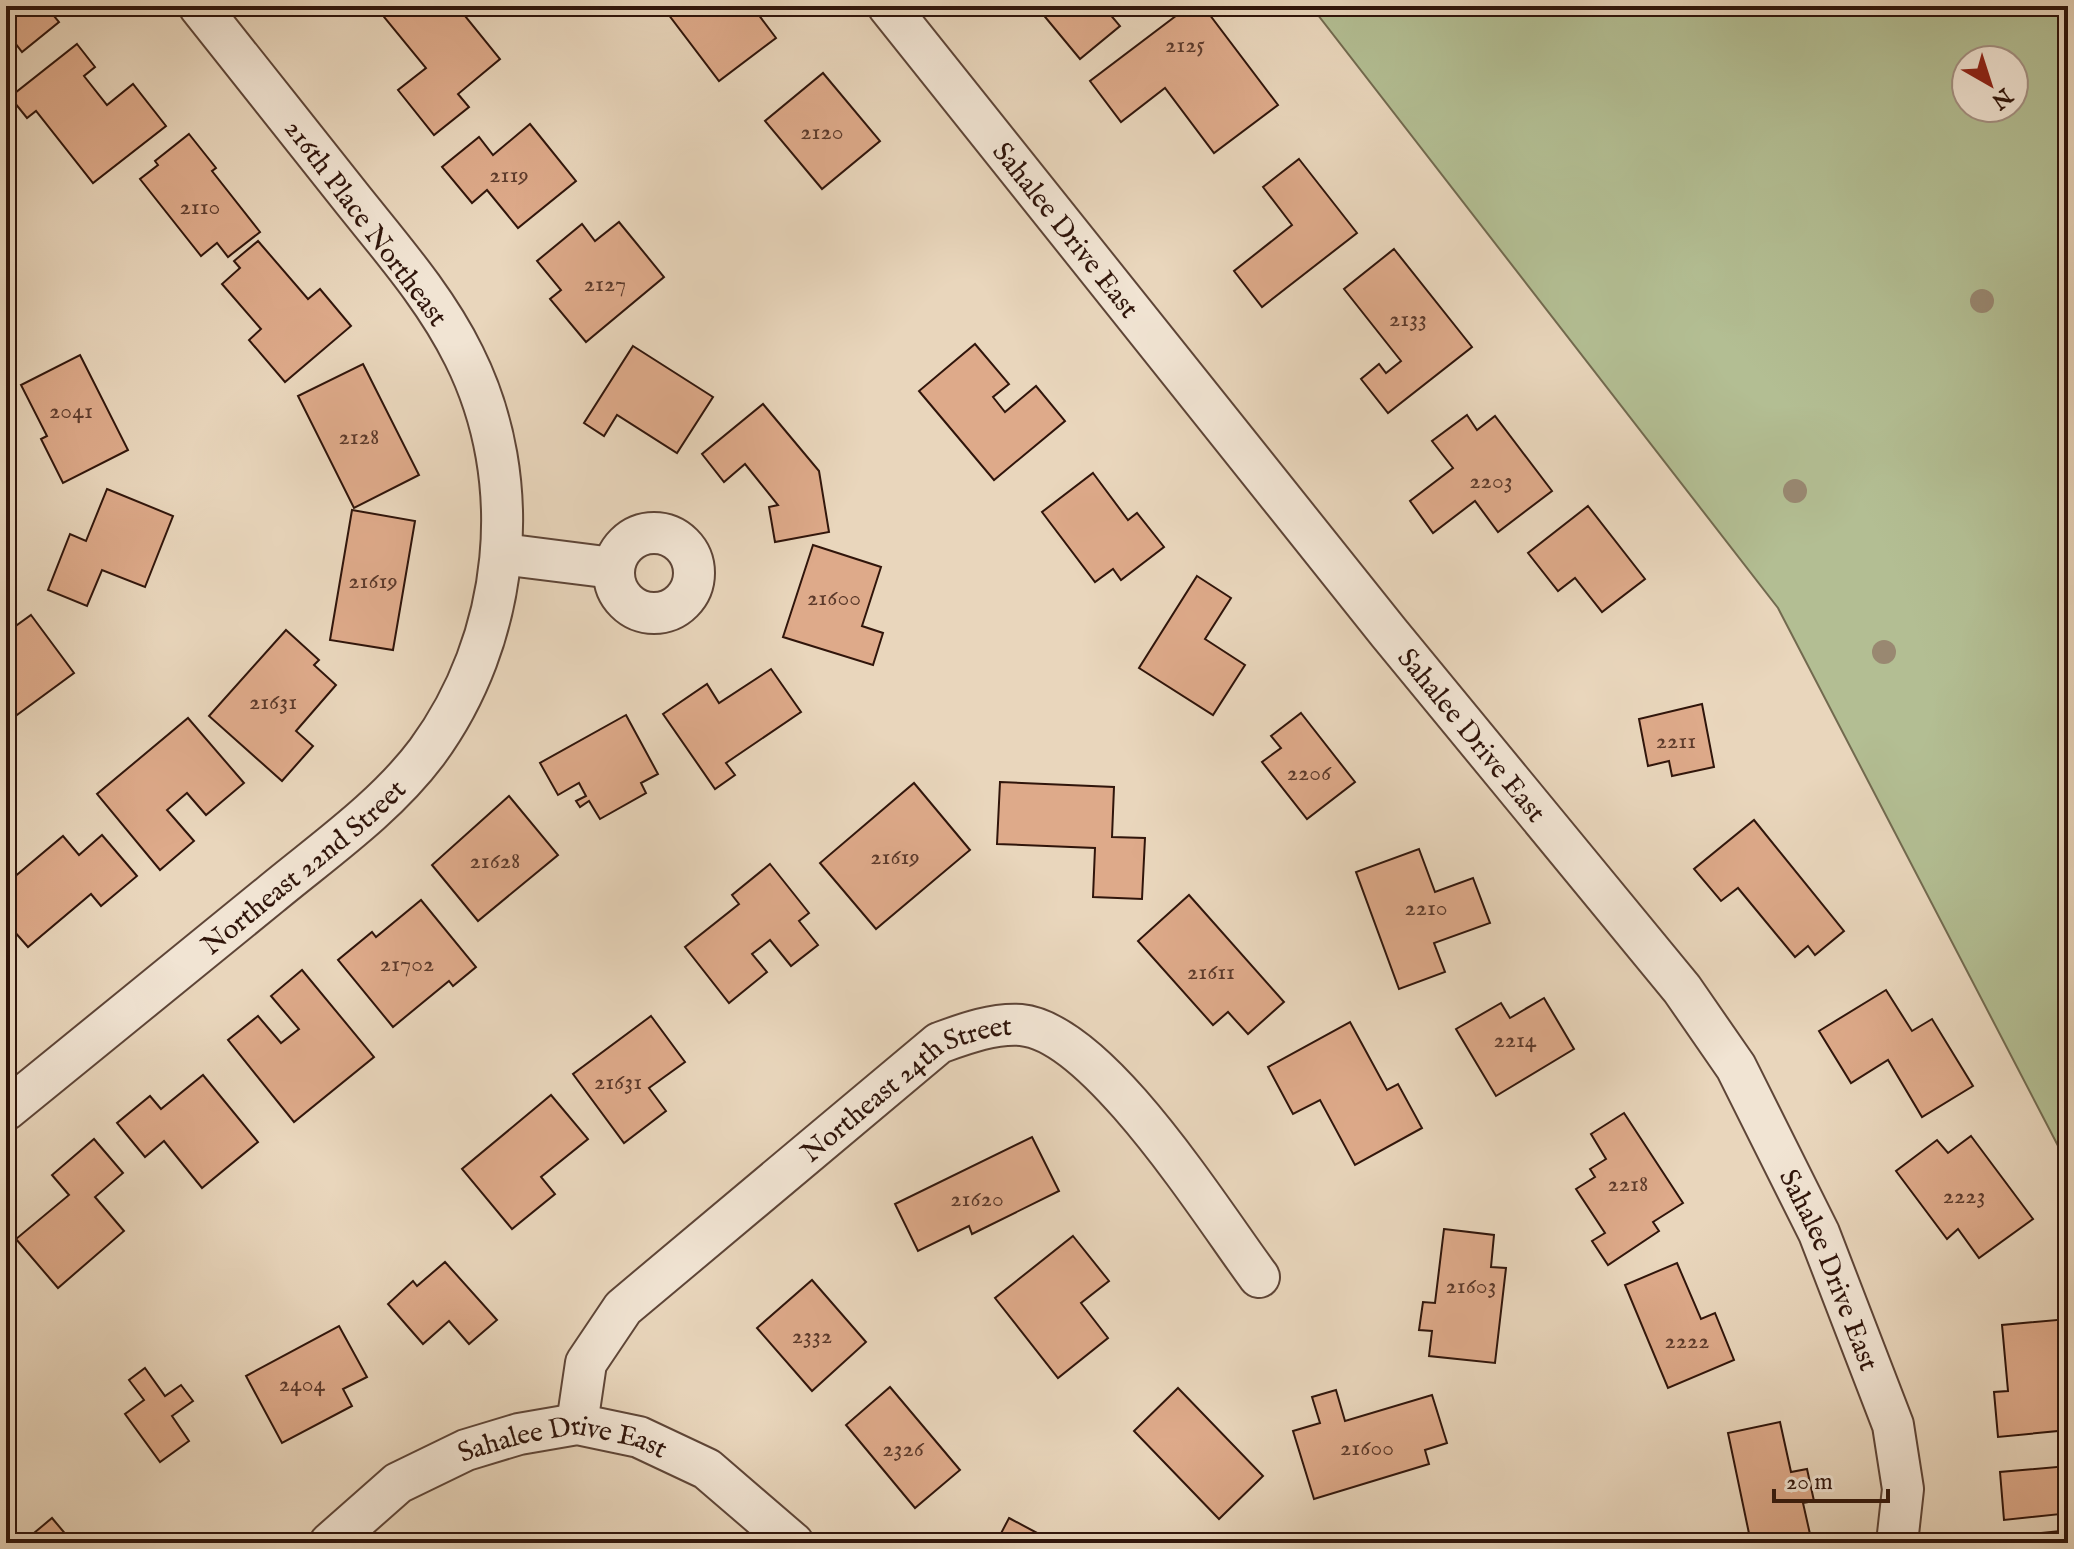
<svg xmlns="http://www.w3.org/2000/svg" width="2074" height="1549" font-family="'IM FELL English',serif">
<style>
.green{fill:#b3be93;stroke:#726a4f;stroke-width:2;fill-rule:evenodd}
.building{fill:#deaa8a;stroke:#30150b;stroke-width:2}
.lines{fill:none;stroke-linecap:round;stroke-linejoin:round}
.minor-casing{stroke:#5e4537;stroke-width:44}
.minor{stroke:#f1e4d3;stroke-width:40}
.tree{fill:#998871}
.labels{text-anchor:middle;stroke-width:6;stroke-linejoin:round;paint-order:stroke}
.number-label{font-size:24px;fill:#5c3a2b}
.street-label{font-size:28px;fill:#30150b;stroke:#f1e4d3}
</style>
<rect width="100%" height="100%" fill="#e9d6bc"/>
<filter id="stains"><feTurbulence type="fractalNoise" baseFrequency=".0025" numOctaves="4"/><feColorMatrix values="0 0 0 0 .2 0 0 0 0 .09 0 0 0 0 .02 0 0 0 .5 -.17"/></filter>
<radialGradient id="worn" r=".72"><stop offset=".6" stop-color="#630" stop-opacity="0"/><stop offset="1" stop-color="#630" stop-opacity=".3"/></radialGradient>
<path class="green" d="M 1311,6 L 2068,6 L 2068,1165 L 1778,608 ZM 1966,60 L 2014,60 L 2014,108 L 1966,108 Z"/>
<g class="building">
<polygon points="6,6 46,6 59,22 22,52 6,31"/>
<polygon points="397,6 457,6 500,59 458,94 469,107 434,135 398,90 426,68 384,17"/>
<polygon points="662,6 752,6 776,38 719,81"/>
<polygon points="1036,6 1103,6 1120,26 1080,59"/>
<polygon points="1189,6 1203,6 1278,105 1214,153 1165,88 1121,122 1090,81"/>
<polygon points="77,44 95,67 84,76 107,105 133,84 166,126 93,183 36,111 27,118 10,97"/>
<polygon points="823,73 880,141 822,189 765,121"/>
<polygon points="530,124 576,181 518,228 487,190 472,203 442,167 479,137 493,155"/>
<polygon points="189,134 216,168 212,171 260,232 228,257 217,243 201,256 140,179 158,165 155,161"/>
<polygon points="1299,159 1357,233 1262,307 1234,271 1292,225 1263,187"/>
<polygon points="619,222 664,277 586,342 550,299 561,290 537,261 582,224 595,241"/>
<polygon points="258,241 308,299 320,289 351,326 285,382 249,340 261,329 222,284 240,268 234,261"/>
<polygon points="1394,249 1472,347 1388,413 1361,379 1379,364 1386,373 1401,361 1344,289"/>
<polygon points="975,344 1009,384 993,397 1005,412 1036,386 1065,421 994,480 919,391"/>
<polygon points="633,346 713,397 677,453 617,415 604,436 584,423"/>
<polygon points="80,355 128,450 63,483 41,439 47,436 21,385"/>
<polygon points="363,364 419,475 354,508 298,396"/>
<polygon points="763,404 819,471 829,532 775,542 769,507 778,505 745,464 724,482 702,454"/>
<polygon points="1467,415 1477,430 1495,416 1552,491 1498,532 1475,501 1433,533 1410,501 1453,468 1432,441"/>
<polygon points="1093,473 1128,520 1137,513 1164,547 1121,580 1113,569 1095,582 1042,512"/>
<polygon points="107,489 173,516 145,587 102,570 87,606 48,590 70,534 86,541"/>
<polygon points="1588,506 1645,579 1602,612 1575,578 1558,591 1528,553"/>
<polygon points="352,510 415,521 393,650 330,640"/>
<polygon points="813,545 881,567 862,626 883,633 873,665 783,637"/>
<polygon points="1197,576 1231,598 1205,639 1245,665 1213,715 1139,668"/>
<polygon points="31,615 74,673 6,723 6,633"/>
<polygon points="286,630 319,660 314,665 336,685 296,731 313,746 282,781 209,716"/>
<polygon points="771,669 801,712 726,763 735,775 715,789 663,714 707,684 719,703"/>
<polygon points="1702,704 1714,767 1672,776 1669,761 1648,766 1639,719"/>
<polygon points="1301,713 1355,782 1307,819 1262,762 1281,748 1271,736"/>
<polygon points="626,715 658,774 641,783 646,793 600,819 589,801 580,807 576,801 586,796 579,783 558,795 540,763"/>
<polygon points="188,718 244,783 206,815 187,793 167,810 194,841 160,870 97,794"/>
<polygon points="1000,782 1114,787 1112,837 1145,838 1142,899 1093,897 1095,848 997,844"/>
<polygon points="914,783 970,850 876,929 820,863"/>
<polygon points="509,796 558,855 478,921 432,865"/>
<polygon points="1754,820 1844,931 1815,955 1808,946 1795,957 1738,888 1721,901 1694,869"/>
<polygon points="102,835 137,876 101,906 91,894 28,947 6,922 6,884 63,836 79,855"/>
<polygon points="1419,849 1435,892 1473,878 1490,923 1434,943 1445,972 1399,989 1356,872"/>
<polygon points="770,864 809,913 799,921 818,945 791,966 770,940 752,954 767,972 729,1003 685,947 739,904 732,895"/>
<polygon points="1189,895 1284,1002 1248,1034 1228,1012 1213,1025 1138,941"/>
<polygon points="421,900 476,967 453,986 449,981 393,1027 338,960 372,932 376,937"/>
<polygon points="302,970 374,1057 294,1122 228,1040 258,1016 281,1043 299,1029 271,996"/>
<polygon points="1886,990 1912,1031 1932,1019 1973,1086 1922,1117 1888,1060 1851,1083 1819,1031"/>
<polygon points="1544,998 1574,1049 1496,1096 1456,1029 1501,1003 1510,1018"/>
<polygon points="651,1016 685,1062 649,1088 666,1111 624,1143 573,1074"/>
<polygon points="1350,1022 1387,1090 1398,1084 1422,1128 1355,1165 1320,1100 1293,1114 1268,1067"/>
<polygon points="203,1075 258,1142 202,1188 164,1141 145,1157 117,1123 150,1096 161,1109"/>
<polygon points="551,1095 588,1139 541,1177 555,1194 512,1229 462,1169"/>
<polygon points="1624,1113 1683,1203 1653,1222 1659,1231 1608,1265 1592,1241 1605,1233 1576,1189 1595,1177 1590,1169 1606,1159 1591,1134"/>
<polygon points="1971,1136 2033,1219 1979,1258 1958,1229 1947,1239 1896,1171 1937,1140 1948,1153"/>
<polygon points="1032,1137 1059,1191 972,1234 969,1226 918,1251 895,1204"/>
<polygon points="94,1139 123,1173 95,1197 124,1231 58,1288 16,1239 69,1195 52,1175"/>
<polygon points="1444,1229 1494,1235 1491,1267 1506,1268 1495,1363 1429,1356 1432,1331 1419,1330 1423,1302 1435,1303"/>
<polygon points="1073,1236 1109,1281 1081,1303 1108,1338 1058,1378 995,1298"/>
<polygon points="445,1262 497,1320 469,1344 449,1321 423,1344 388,1304 413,1281 417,1286"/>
<polygon points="1677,1263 1701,1319 1715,1313 1734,1360 1668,1388 1625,1285"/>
<polygon points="812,1280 866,1342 812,1391 757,1328"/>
<polygon points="2068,1319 2068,1430 1998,1437 1994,1392 2008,1391 2002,1325"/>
<polygon points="339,1326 367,1377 343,1389 352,1406 282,1443 246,1376"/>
<polygon points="145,1368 165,1396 181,1385 193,1401 172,1416 189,1441 160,1462 125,1414 144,1400 129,1380"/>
<polygon points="890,1387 960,1470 915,1508 846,1425"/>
<polygon points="1178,1388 1263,1476 1219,1519 1134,1431"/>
<polygon points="1336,1390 1345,1421 1432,1395 1447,1443 1425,1450 1429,1464 1314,1499 1293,1431 1320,1423 1312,1397"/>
<polygon points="1780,1422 1791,1472 1807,1469 1814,1501 1803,1503 1810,1534 1771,1543 1751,1543 1728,1433"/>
<polygon points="2068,1466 2068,1543 2042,1543 2042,1533 2061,1531 2060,1514 2004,1520 2000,1472"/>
<polygon points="52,1518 73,1543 22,1543"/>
<polygon points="1009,1518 1056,1543 996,1543"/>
</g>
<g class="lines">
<defs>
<g id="minor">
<path id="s1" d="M 888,6 L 1389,633 L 1682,989 L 1736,1067 L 1819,1233 L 1893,1425 L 1903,1489 L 1897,1543"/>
<circle cx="654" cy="573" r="40"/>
<polyline points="502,554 613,568"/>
<path id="s2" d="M 6,1110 C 94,1038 182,967 270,895 C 323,851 385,808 427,752 C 510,639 527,482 464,356 C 436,299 393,250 353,200 C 302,135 250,71 199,6"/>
<path id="s3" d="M 577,1424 L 586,1363 L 623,1308 L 939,1043 C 964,1034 993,1023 1021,1025 C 1099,1032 1212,1214 1259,1277"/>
<path id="s4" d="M 330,1543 L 398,1483 L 466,1450 L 519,1434 L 577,1424 L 639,1437 L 707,1469 L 793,1543"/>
</g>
</defs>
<use href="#minor" class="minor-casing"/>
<use href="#minor" class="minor"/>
</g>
<g class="tree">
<circle cx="1982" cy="301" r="12"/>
<circle cx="1795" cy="491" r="12"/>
<circle cx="1884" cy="652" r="12"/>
</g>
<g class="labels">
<g class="number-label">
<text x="1185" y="52">2125</text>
<text x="822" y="139">2120</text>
<text x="509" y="182">2119</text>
<text x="200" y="214">2110</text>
<text x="605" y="291">2127</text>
<text x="1408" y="326">2133</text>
<text x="71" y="418">2041</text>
<text x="359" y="444">2128</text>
<text x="1491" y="488">2203</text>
<text x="373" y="588">21619</text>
<text x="834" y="605">21600</text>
<text x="273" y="709">21631</text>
<text x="1676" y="748">2211</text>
<text x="1309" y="780">2206</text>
<text x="895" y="864">21619</text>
<text x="495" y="868">21628</text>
<text x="1426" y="915">2210</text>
<text x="407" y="971">21702</text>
<text x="1211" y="979">21611</text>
<text x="1515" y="1047">2214</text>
<text x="618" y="1089">21631</text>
<text x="1628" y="1191">2218</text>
<text x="1964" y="1203">2223</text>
<text x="977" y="1206">21620</text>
<text x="1471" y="1293">21603</text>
<text x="812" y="1343">2332</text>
<text x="1687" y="1348">2222</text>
<text x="302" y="1391">2404</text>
<text x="1367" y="1455">21600</text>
<text x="903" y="1456">2326</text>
</g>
<g class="street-label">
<text transform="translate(367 222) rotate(53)" y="10">216th Place Northeast</text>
<text dy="10" stroke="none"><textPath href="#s1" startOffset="286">Sahalee Drive East</textPath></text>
<text dy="10" stroke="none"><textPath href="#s1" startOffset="934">Sahalee Drive East</textPath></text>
<text dy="10" stroke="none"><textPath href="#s2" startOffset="384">Northeast 22nd Street</textPath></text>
<text dy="10" stroke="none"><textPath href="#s3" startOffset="490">Northeast 24th Street</textPath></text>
<text dy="10" stroke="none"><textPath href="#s1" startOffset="1582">Sahalee Drive East</textPath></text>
<text dy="10" stroke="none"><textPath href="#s4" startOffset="266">Sahalee Drive East</textPath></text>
</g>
</g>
<rect width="2074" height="1549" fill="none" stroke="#e9d6bc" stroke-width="32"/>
<rect x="8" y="8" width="2058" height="1533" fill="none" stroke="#30150b" stroke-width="4"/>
<rect x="16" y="16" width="2042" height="1517" fill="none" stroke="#30150b" stroke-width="2"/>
<g transform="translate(1990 84) rotate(141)"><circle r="38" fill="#f1e4d3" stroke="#a49183" stroke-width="2"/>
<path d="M0-6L14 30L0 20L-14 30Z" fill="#8f2418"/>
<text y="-12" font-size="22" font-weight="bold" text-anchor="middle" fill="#30150b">N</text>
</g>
<path d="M1774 1489v12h114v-12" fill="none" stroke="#30150b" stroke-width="4"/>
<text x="1786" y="1489" font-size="24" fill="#30150b" stroke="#f1e4d3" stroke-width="6" paint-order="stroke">20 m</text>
<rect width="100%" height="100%" filter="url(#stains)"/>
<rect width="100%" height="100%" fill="url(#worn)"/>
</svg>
